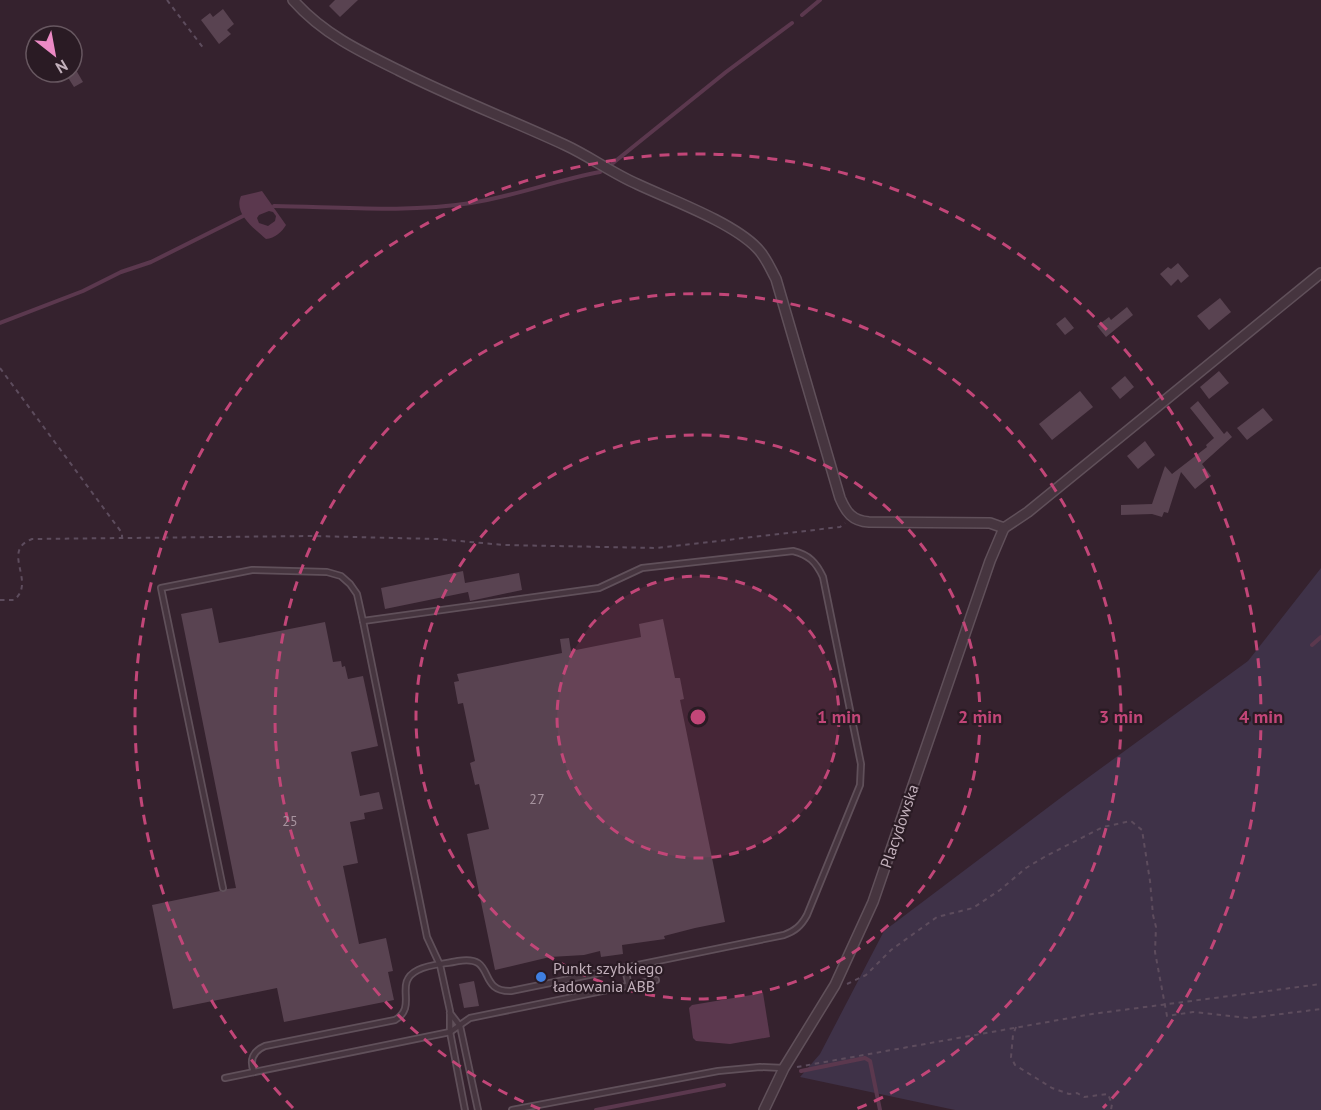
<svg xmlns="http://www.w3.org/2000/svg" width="1321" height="1110" font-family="'PT Sans',sans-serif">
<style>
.green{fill:#3f3248}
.water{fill:#5b384e;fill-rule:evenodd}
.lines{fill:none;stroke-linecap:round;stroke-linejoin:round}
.stream{stroke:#5b384e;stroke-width:4}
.building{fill:#594351}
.service-casing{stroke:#60505a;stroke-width:8}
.minor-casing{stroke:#60505a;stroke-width:12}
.path{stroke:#5d4c5d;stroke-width:2;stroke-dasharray:4.5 4.5;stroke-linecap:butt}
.service{stroke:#46353f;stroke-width:4.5}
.minor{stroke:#46353f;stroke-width:9}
.ring{fill:none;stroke:#c24678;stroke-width:3;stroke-dasharray:10 8}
.shop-dot{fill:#3f7fe0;stroke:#2a1b24;stroke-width:2}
.labels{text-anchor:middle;stroke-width:4.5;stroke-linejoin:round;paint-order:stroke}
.number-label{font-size:14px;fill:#a895a0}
.street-label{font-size:16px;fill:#c2b0bb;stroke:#2a1b24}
.poi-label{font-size:16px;fill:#c2b0bb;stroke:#2a1b24;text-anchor:start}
.centre{fill:#c24678;stroke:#2a1b24;stroke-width:3}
.ring-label{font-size:18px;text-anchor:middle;font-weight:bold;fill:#c24678;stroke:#2a1b24;stroke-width:4.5;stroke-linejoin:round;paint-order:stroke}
</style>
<rect width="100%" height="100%" fill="#35222e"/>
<polygon class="green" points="1321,568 1321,1110 955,1110 800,1077 820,1054 884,931 1067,793 1248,661"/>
<g class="water">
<path d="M 262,191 L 286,225 C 282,232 275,238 266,239 C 255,229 233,214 241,196 ZM 269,211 L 273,212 L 276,216 L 275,221 L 268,226 L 259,223 L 257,218 L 259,215 Z"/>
<polygon points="763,993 770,1037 730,1044 696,1041 693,1038 689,1008 692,1005"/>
</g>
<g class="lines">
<g class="stream">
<polyline points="802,15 820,0"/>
<polyline points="613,163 726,72 792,23"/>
<path d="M 274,206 C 339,207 407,213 471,203 C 515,196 557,180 600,172"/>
<polyline points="0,323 83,291 121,272 151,262 243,216"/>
<polyline points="1312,645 1321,637"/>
<polyline points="801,1071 865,1058 870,1061 880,1110"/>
<polyline points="596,1110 724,1085"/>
</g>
</g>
<g class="building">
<polygon points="335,0 358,0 340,17 329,6"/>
<polygon points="223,9 234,24 227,30 231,34 219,44 201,20 210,13 213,17"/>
<polygon points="76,70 83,82 74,87 67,76"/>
<polygon points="1178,263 1189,276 1181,283 1178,279 1171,286 1160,274 1168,267 1171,269"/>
<polygon points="1220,298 1231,312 1209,330 1197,316"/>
<polygon points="1127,307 1133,315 1106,337 1097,326 1109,317 1111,320"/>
<polygon points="1065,317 1074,328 1065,335 1056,324"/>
<polygon points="1219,371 1229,383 1209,399 1200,387"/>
<polygon points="1125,376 1134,387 1120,399 1111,388"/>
<polygon points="1080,391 1093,407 1052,440 1039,424"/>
<polygon points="1198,401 1224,434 1227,431 1232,437 1202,464 1211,476 1195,489 1181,472 1168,513 1164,512 1162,517 1152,514 1121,515 1121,505 1152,504 1165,466 1172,474 1207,447 1206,445 1214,438 1190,408"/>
<polygon points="1263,408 1273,420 1247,440 1237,428"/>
<polygon points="1145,441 1155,455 1138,469 1127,456"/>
<polygon points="463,571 465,583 519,573 522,590 470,601 468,592 385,609 381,588"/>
<polygon points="212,608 219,643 325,622 333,662 341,661 342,667 345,666 348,679 363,676 378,746 351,752 360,796 379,792 383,809 364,813 365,819 350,822 358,863 343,866 359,944 386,938 393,971 388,972 394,1000 284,1022 277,988 173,1009 152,905 220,891 223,892 227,889 236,888 181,614"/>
<polygon points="663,619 675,678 680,678 684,699 680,700 725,922 695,928 664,936 665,939 622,945 623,954 601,957 600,951 584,955 550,957 495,970 467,834 489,829 479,784 475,785 470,763 475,761 463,703 458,704 454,682 459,681 457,674 562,653 560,639 569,638 571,651 641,637 639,624"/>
<polygon points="474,981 479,1006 464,1008 459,984"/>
</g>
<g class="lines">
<defs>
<g id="service">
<polyline points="223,888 161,588 252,570 327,572 341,576 350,584 357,594 363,621 427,937 440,965 450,1011 450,1032 465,1110"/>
<polyline points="625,969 629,986"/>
<polyline points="450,1013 460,1026 478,1110"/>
<path d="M 254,1072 C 249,1060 253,1051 265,1046 L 395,1020 C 419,1006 392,983 418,970 C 429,964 445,964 458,961 C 497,954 476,992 511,991 L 784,935 C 795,931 801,926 807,915 L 860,785 L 861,764 L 823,577 C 816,562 809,555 793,551 L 642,568 L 599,588 L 363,621"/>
<polyline points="225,1078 450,1032 470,1018 656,980"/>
<polyline points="512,1110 718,1071 760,1067 784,1068"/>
</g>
<g id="minor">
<path d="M 293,0 C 322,33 359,51 398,70 C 453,98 509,119 565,145 C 589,156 612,173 637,184 C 671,200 732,222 757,248 C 766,257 770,268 776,279 L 840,498 C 846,512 852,521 869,522 L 990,523 L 1004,528"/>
<polyline points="1004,528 1028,512 1321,273"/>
<polyline points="764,1110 784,1068 835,985 873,902 990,561 1004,528"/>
</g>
</defs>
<use href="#service" class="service-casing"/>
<use href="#minor" class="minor-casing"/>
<g class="path">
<polyline points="167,0 204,49"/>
<polyline points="0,368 122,533 122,538"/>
<path d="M 0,600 L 14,600 C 37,582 0,551 32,539 L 312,536 L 437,539 L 504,545 L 657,548 L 840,527 L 845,523"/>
<polyline points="847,984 866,975 891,950 937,917 973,908 1000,890 1026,868 1046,856 1103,827 1131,821 1142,830 1150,881 1153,915 1156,927 1155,952 1167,1016 1193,1012 1249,1018 1321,1009"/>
<polyline points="1016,1027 1013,1035 1011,1057 1015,1065 1052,1088 1069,1094 1077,1093 1084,1097 1108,1094 1112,1104 1111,1110"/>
<polyline points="797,1067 1092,1014 1321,984"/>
</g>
<use href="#service" class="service"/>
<use href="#minor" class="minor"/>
</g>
<circle cx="698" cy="717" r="141" fill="#c24678" fill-opacity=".12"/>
<g class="ring">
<circle cx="698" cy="717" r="141"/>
<circle cx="698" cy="717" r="282"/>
<path d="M540 1109A423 423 0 1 1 856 1109"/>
<path d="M293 1108A563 563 0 1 1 1103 1108"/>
</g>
<circle class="shop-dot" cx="541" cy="977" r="6"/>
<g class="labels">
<g class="number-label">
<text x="537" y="804">27</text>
<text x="290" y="826">25</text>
</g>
<g class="street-label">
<text transform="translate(899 826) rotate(-71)" y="6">Placydowska</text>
</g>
<g class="poi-label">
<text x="553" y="974">Punkt szybkiego<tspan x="553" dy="18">ładowania ABB</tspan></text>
</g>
</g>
<circle cx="698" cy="717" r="9" class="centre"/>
<g class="ring-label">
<text x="839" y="723">1 min</text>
<text x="980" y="723">2 min</text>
<text x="1121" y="723">3 min</text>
<text x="1261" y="723">4 min</text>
</g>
<g transform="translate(54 54) rotate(149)"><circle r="28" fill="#2a1b24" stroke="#675760" stroke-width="1.5"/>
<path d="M0-4.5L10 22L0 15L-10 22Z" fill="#ec8ac5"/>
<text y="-9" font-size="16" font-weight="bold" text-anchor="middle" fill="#c2b0bb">N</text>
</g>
</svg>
